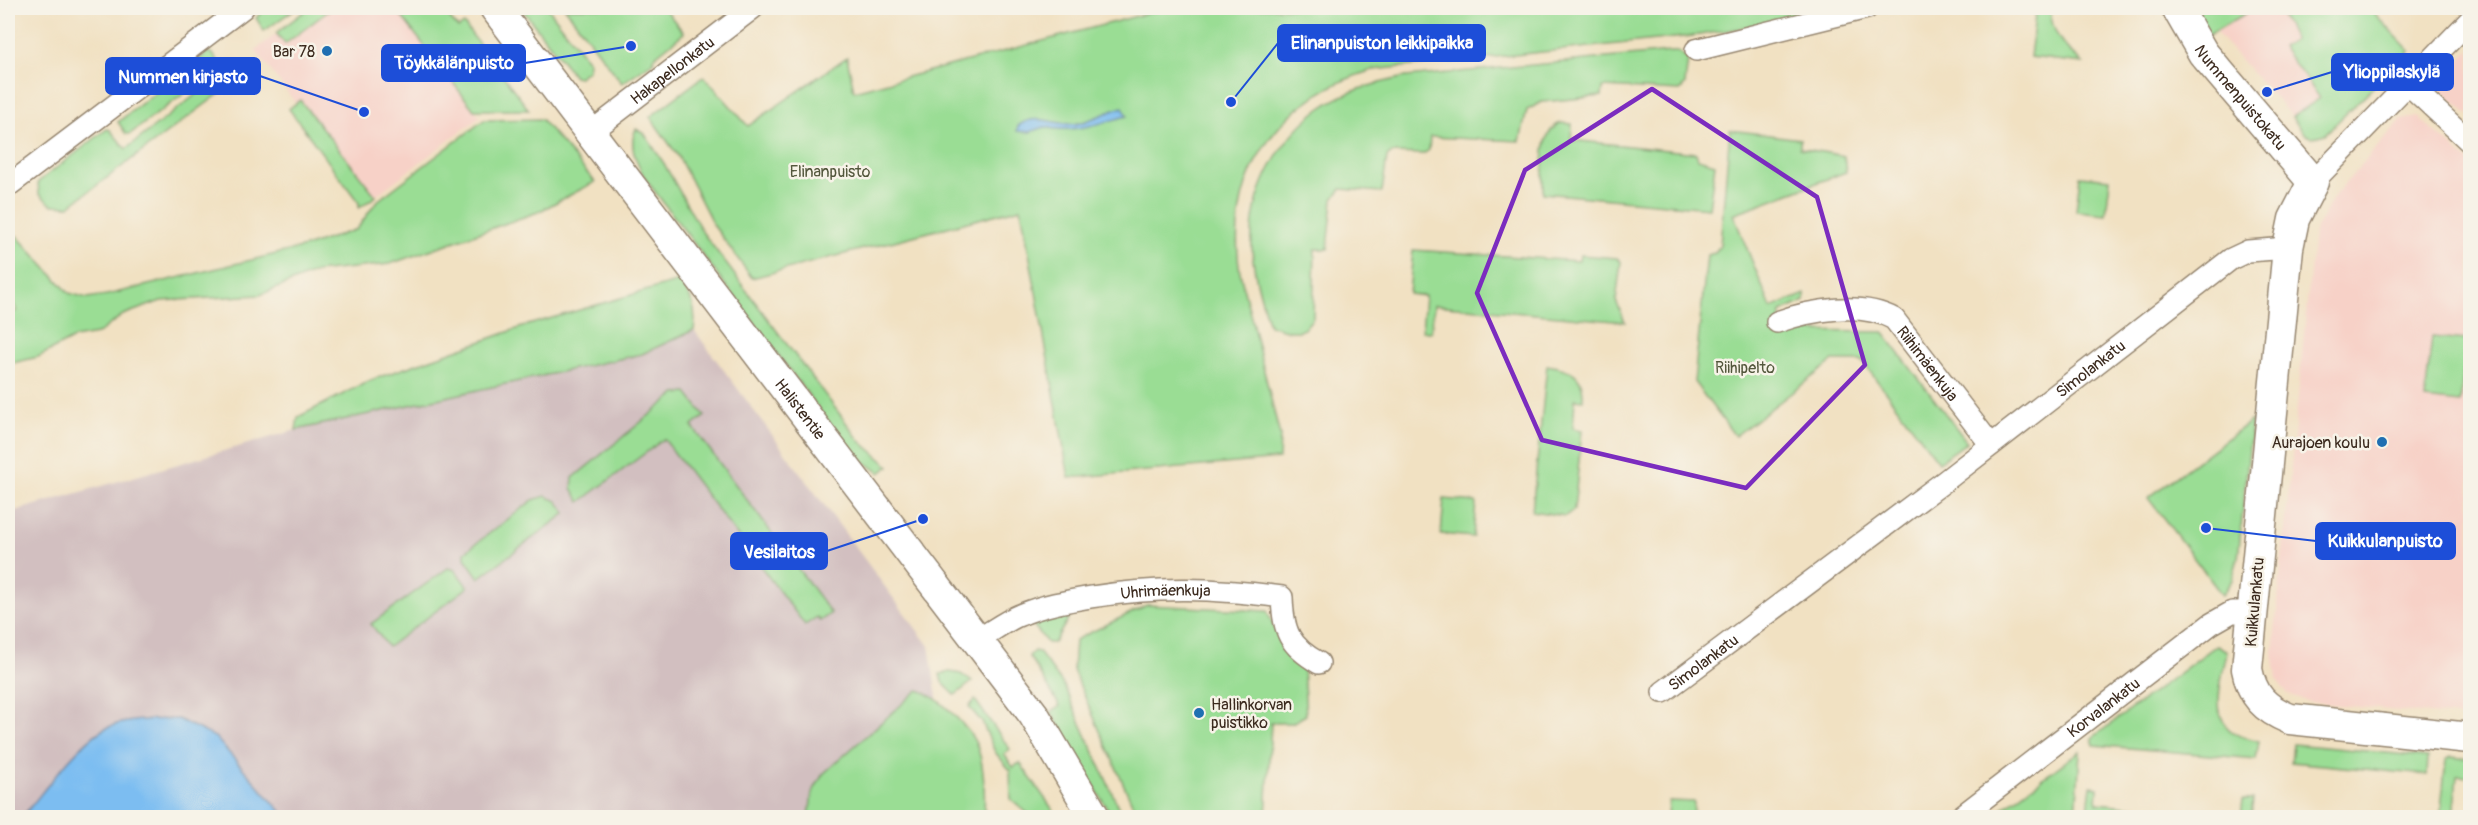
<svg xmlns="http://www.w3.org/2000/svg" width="2478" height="825" font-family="Pangolin,sans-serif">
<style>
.built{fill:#f7d1c7}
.industrial{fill:#d2bfc0}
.green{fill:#9add94;stroke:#6a8459;stroke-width:1.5}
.water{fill:#7cbdf1;stroke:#5c7488;stroke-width:1.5}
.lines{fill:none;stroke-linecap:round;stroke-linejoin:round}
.street-casing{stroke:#968670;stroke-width:24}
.secondary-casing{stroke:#968670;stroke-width:33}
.street{stroke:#fff;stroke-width:21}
.secondary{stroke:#fff;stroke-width:30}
.marked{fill:none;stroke:#7b2cbf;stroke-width:4.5;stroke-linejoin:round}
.poi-dot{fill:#1f6fb2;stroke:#f7f3e8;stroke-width:2}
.labels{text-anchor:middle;stroke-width:5;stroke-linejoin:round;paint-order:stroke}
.poi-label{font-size:16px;fill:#3b2a1e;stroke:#f7f3e8;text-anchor:end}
.street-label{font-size:16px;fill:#3b2a1e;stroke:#f7f3e8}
.park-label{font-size:16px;fill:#53573c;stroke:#f7f3e8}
.leader{fill:none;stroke:#1d4ed8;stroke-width:2}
.callout-dot{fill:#1d4ed8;stroke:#f7f3e8;stroke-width:2}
.callout{fill:#1d4ed8;stroke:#1d4ed8;stroke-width:2}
.callout-label{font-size:18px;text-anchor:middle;font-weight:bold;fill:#fff}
</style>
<rect width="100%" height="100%" fill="#f7f3e8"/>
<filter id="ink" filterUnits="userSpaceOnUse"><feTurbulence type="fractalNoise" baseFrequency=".0167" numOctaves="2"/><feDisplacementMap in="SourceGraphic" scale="12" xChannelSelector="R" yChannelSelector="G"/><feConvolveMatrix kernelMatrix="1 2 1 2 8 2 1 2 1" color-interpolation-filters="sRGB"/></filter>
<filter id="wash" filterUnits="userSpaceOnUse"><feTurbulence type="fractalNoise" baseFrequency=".008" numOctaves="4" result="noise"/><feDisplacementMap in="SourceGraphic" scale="24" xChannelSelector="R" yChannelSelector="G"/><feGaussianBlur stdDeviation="1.35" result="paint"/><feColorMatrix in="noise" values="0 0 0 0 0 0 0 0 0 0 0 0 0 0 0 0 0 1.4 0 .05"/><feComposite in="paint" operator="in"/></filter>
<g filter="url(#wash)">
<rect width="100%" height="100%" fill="#f1e1c2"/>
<g class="built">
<polygon points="311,8 396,8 480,117 370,200 255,50"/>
<polygon points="2255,8 2278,8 2294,39 2283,47 2321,98 2292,117 2215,31"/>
<polygon points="2470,50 2470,116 2435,85"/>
<polygon points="2418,117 2470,163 2470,718 2310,702 2296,698 2287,693 2277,680 2273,652 2314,232 2335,195 2401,120"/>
</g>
<polygon class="industrial" points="694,330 929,646 952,793 948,818 286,817 215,737 178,719 138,721 75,754 22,817 8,818 8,513 296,430 642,354"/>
<g class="green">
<polygon points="267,8 296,8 264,31 256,18"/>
<polygon points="309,8 332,8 285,44 276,33"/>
<polygon points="395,8 451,8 447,15 458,28 464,24 529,110 474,110"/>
<polygon points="521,8 548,8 589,62 588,70 579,77 574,76"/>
<polygon points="565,8 664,8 684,33 653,58 654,61 622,83"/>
<path d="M 1167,8 L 1407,8 L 1409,11 L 1421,8 L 1828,8 L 1761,25 L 1693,36 L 1373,70 C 1288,94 1231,163 1238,255 C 1239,277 1247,300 1252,321 C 1261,360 1271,398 1280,436 L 1279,459 L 1069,478 L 1021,208 L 752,278 L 714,226 L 678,156 L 650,117 L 704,76 L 748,126 L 847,57 L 854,91 Z"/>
<path d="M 2036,8 L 2050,8 C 2051,33 2064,48 2083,63 L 2030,57 Z"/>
<polygon points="2192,8 2255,8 2207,36"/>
<path d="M 2278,8 L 2369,8 L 2410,51 L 2325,134 C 2305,142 2303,132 2292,117 L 2320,98 L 2282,47 L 2294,39 Z"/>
<polygon points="208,52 213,54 221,66 130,134 126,134 118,122"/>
<path d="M 1670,52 L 1678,52 L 1688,59 L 1685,84 L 1680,91 L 1603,87 L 1602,96 L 1542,102 L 1527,110 L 1520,141 L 1430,137 L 1429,150 L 1423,154 L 1392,153 L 1387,157 L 1382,192 L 1341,189 L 1333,199 L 1328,249 L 1315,249 L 1313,318 L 1304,329 L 1299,331 L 1289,331 L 1269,325 C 1260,296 1250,263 1252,232 C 1254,185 1283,135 1321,108 C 1347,90 1377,83 1406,77 Z"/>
<polygon points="221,75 225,75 228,83 223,91 69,206 52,205 39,194 38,182 107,129 110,130 126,149"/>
<polygon points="300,100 376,196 359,208 359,203 289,109"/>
<polygon points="541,119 595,182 538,212 390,264 316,272 260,295 161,301 123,315 97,334 74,338 38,357 8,364 8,314 17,311 8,292 8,241 17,236 69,293 87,298 107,295 305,247 357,229 376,202 484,120"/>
<path d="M 1561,123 L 1572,124 L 1571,140 L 1696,153 L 1698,159 L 1715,164 L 1709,208 L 1543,193 C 1544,172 1538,131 1561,123 Z"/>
<path d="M 636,129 L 644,133 L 663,162 L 703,233 L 860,441 L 889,466 L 880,473 L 852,453 L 647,181 C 638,167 627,146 636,129 Z"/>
<polygon points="1730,130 1800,139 1800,148 1844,156 1846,172 1733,214 1771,308 1805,294 1805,301 1781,312 1780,331 1883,332 1967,442 1939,462 1862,361 1833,361 1735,436 1694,382 1707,255 1715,253 1720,245"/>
<polygon points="2080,176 2110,179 2106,214 2076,211"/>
<polygon points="1413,250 1579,261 1580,255 1617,258 1621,262 1616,301 1625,322 1434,305 1431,332 1422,331 1425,296 1409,294"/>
<path d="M 679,281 C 692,297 697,309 694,330 L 642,354 L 296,430 L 298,417 L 371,380 L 528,325 Z"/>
<polygon points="2432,337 2467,340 2460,403 2425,399"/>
<path d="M 1547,365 C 1571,369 1584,373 1583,400 L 1575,399 L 1573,428 L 1582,430 L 1574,510 L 1565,516 L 1532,511 Z"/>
<polygon points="687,393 705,416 692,426 831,613 820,621 817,617 805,625 664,439 580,502 572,488 573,478 669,399 676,394"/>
<polygon points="2252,420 2238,558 2232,580 2222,595 2148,498"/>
<polygon points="546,496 557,501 566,513 479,578 465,558 465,552 533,500"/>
<polygon points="1444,499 1476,502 1473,537 1441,534"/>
<polygon points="448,568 455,570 468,587 388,647 371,624"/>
<polygon points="1147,605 1267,611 1277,634 1303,666 1306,715 1292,723 1271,723 1266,817 1138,817 1073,670 1075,640"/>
<polygon points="1074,609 1054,643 1047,643 1031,622"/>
<path d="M 2217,645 L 2227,651 C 2223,676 2207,719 2236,734 C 2242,738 2252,739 2259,741 L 2256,759 L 2094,745 L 2092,738 Z"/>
<polygon points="1034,651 1039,652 1064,686 1123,817 1112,817 1051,712 1060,706 1029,656"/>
<polygon points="950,672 961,674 972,682 955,695 942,682 940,674"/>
<path d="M 918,690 C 938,695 974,731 979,752 C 985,772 985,797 984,817 L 809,817 L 812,793 L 823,774 Z"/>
<polygon points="975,700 1010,749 1004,754 1013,767 1020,763 1058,817 1032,817 1011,799 1010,770 995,752 982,722 969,707"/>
<polygon points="2293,744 2428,757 2427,775 2291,762"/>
<polygon points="2080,751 2076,817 1991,817"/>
<polygon points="2451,757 2470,759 2470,777 2457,776 2453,817 2440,817 2446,760"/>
<polygon points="2091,786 2098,787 2097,803 2165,810 2164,817 2096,811 2095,817 2087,817"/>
<polygon points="2243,800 2253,800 2251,817 2179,817 2180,811 2241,816"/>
<polygon points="1669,801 1694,802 1693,817 1668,817"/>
</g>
<g class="water">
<path d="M 1123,107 L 1127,116 C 1100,123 1072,134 1045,127 L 1030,132 L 1017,131 L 1018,126 C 1036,112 1054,125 1074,124 C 1087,123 1108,111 1123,107 Z"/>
<path d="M 178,719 L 215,737 L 286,817 L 22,817 C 42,794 78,743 104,729 C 126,718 155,720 178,719 Z"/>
</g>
</g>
<g filter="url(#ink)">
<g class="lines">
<defs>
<g id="street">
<polyline points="1696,50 1867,8"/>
<polyline points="2407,83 2470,142"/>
<path id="s1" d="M 591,132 L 753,8"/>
<polyline points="2313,182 2470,20"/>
<polyline points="8,186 243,8"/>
<path id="s2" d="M 1777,322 C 1811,310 1861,301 1894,319 L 1991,445"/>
<path id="s3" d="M 977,640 C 991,632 1005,621 1020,615 C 1043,605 1067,601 1091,597 C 1160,586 1213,588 1282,597 C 1283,631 1289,646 1319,663"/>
<path id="s4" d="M 1663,692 L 1945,481 L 2231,259 L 2248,251 L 2288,248"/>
<path id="s5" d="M 1959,818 L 2211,624 L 2232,612 L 2252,612"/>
</g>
<g id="secondary">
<path id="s6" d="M 495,8 L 1034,715 L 1095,818"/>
<path id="s7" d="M 2177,8 L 2203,53 L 2313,182 L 2294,219 L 2288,248 L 2247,669 C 2252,696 2265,709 2290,719 L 2470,738"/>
</g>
</defs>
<use href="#street" class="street-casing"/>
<use href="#secondary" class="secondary-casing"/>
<use href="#street" class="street"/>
<use href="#secondary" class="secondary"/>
</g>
</g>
<path class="marked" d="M 1652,89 L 1817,197 L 1865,365 L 1746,488 L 1542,440 L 1477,293 L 1525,170 Z"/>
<g class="poi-dot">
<circle cx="327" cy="51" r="6"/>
<circle cx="2382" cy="442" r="6"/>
<circle cx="1199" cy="713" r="6"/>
</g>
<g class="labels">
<g class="poi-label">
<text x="315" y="57">Bar 78</text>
<text x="2370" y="448">Aurajoen koulu</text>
<text x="1211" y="710" text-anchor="start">Hallinkorvan<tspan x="1211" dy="18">puistikko</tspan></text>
</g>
<g class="street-label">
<text dy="6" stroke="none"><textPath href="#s1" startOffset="102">Hakapellonkatu</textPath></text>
<text dy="6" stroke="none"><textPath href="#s7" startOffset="110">Nummenpuistokatu</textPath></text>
<text dy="6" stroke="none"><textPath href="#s2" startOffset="176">Riihimäenkuja</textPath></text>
<text dy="6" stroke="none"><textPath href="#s4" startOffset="536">Simolankatu</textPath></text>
<text dy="6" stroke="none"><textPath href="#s6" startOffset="504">Halistentie</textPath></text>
<text dy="6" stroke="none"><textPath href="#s3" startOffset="198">Uhrimäenkuja</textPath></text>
<text transform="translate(2254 602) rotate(-85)" y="6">Kuikkulankatu</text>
<text dy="6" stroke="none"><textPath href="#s4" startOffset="50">Simolankatu</textPath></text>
<text dy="6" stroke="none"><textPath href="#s5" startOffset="182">Korvalankatu</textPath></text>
</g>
<g class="park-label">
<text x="830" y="177">Elinanpuisto</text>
<text x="1745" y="373">Riihipelto</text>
</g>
</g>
<path class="leader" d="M1231 102L1278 43M631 46L525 63M2267 92L2332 72M364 112L260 76M2206 528L2316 541M923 519L827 551"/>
<g class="callout-dot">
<circle cx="1231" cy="102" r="6"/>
<circle cx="631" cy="46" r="6"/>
<circle cx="2267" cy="92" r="6"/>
<circle cx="364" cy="112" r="6"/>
<circle cx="2206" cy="528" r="6"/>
<circle cx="923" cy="519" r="6"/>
</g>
<g class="callout">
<rect x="1278" y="25" width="207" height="36" rx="6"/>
<rect x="382" y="45" width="143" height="36" rx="6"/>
<rect x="2332" y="54" width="121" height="36" rx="6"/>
<rect x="106" y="58" width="154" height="36" rx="6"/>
<rect x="2316" y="523" width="139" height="36" rx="6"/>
<rect x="731" y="533" width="96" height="36" rx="6"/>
</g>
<g class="callout-label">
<text x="1382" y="49">Elinanpuiston leikkipaikka</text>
<text x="454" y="69">Töykkälänpuisto</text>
<text x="2392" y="78">Ylioppilaskylä</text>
<text x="183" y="83">Nummen kirjasto</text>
<text x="2385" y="547">Kuikkulanpuisto</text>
<text x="779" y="558">Vesilaitos</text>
</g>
<rect width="2478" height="825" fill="none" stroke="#f7f3e8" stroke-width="30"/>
</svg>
